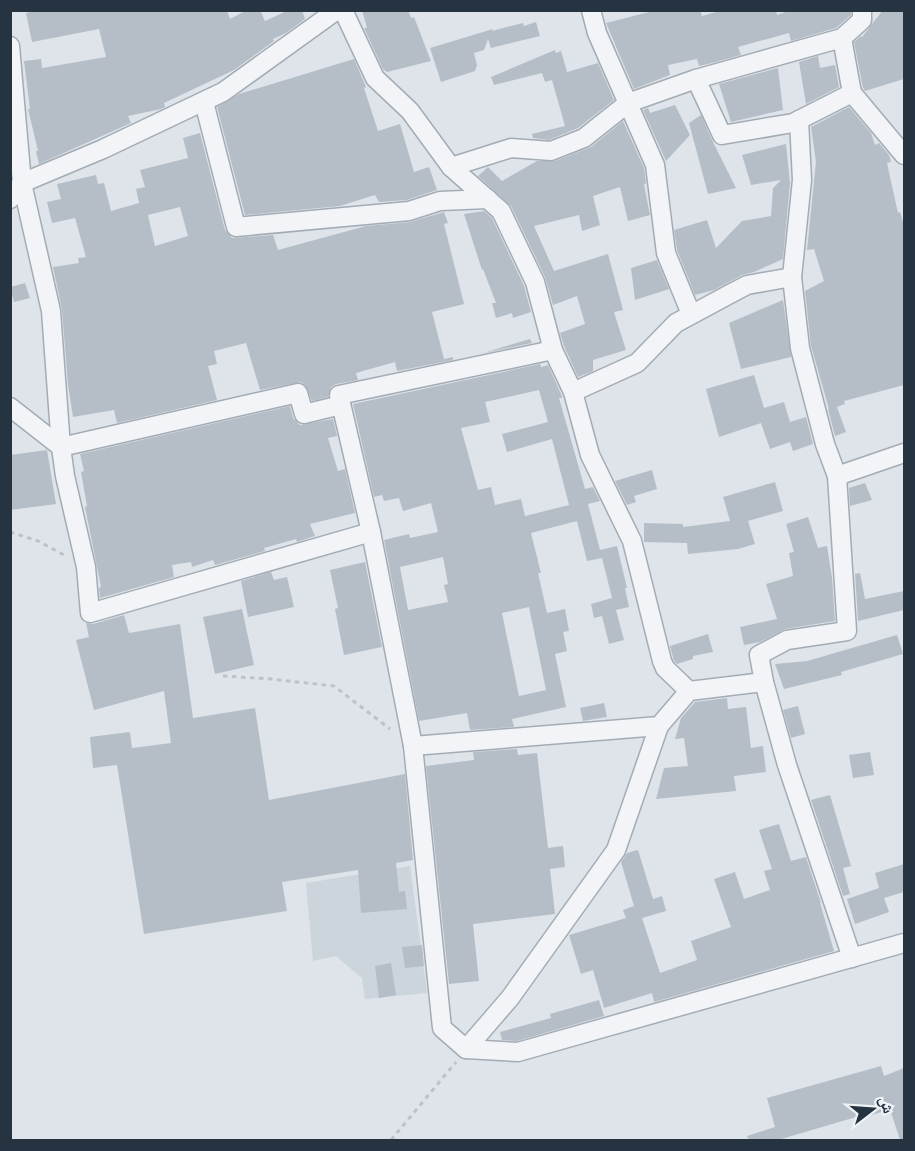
<svg xmlns="http://www.w3.org/2000/svg" width="915" height="1151" font-family="'PT Sans','Noto Naskh Arabic',sans-serif">
<style>
.built{fill:#ccd4dc}
.building{fill:#b5bec7;fill-rule:evenodd}
.lines{fill:none;stroke-linecap:round;stroke-linejoin:round}
.street-casing{stroke:#a3acb4;stroke-width:21}
.path{stroke:#bdc2c8;stroke-width:3;stroke-dasharray:4.5 4.5;stroke-linecap:butt}
.street{stroke:#f2f4f7;stroke-width:18}
</style>
<rect width="100%" height="100%" fill="#dee4e9"/>
<polygon class="built" points="410,866 427,993 365,999 362,978 336,956 313,961 306,883"/>
<g class="building">
<polygon points="37,10 227,10 230,19 247,10 260,10 265,21 289,10 302,10 305,19 286,33 273,39 274,41 234,70 164,103 165,107 161,109 128,116 131,123 39,164 36,151 38,151 28,109 30,109 24,61 41,59 42,68 106,57 99,29 32,42 26,13"/>
<polygon points="362,10 408,10 411,18 414,17 431,61 387,72 383,69 364,28 367,28"/>
<polygon points="657,10 700,10 702,16 723,10 776,10 777,15 791,10 851,10 851,15 836,28 791,41 789,33 738,47 741,55 712,63 699,66 697,59 668,65 670,75 634,89 606,23"/>
<polygon points="883,10 902,10 904,18 904,79 865,91 863,88 854,42 861,36 862,37"/>
<polygon points="536,22 540,36 491,48 488,39 484,50 474,53 477,65 475,71 441,82 430,48 493,29 492,31 523,23 524,26"/>
<polygon points="555,50 556,53 561,51 567,72 598,63 614,100 578,128 549,140 533,138 532,134 565,126 552,80 545,82 542,73 494,85 491,77"/>
<polygon points="818,56 820,68 835,65 839,87 806,104 799,62"/>
<polygon points="354,59 366,87 364,88 378,131 400,124 414,172 429,167 437,190 407,200 379,202 375,195 340,206 245,215 217,107 239,94"/>
<polygon points="778,68 783,110 731,122 719,84"/>
<polygon points="675,105 690,135 666,161 643,110 648,108 650,113"/>
<polygon points="849,107 871,133 875,145 879,143 889,155 891,162 887,163 898,213 900,212 904,225 904,385 844,401 845,404 837,407 846,432 835,436 828,409 829,409 811,346 805,291 824,281 814,249 807,250 816,162 811,127"/>
<polygon points="701,115 712,140 736,188 708,194 689,123"/>
<polygon points="623,121 644,168 646,183 644,185 650,215 628,221 620,187 593,196 600,225 582,231 579,215 534,226 554,271 608,254 623,310 614,312 626,350 593,360 593,371 578,377 564,346 560,333 585,324 577,296 553,305 545,277 511,206 478,176 488,167 502,181 537,161 555,161 591,147"/>
<path d="M 200,133 L 225,230 L 232,238 L 273,235 L 278,250 L 366,226 L 410,222 L 444,212 L 448,223 L 444,224 L 464,304 L 432,312 L 444,359 L 453,357 L 453,360 L 397,371 L 395,362 L 356,373 L 358,380 L 336,384 L 331,387 L 328,397 L 312,401 L 306,386 L 301,382 L 260,390 L 246,343 L 214,351 L 217,364 L 208,366 L 217,400 L 117,423 L 114,410 L 73,417 L 68,385 L 62,310 L 53,267 L 79,263 L 78,258 L 86,257 L 75,218 L 52,223 L 47,202 L 61,199 L 57,184 L 96,175 L 98,184 L 104,183 L 111,211 L 139,203 L 136,189 L 145,187 L 140,170 L 188,158 L 183,138 ZM 180,207 L 188,236 L 155,246 L 148,215 Z"/>
<polygon points="786,144 790,183 783,259 754,272 742,275 714,290 695,295 677,250 674,230 707,220 716,248 742,221 771,216 773,188 781,180 751,185 742,155"/>
<polygon points="484,211 492,218 524,286 531,312 513,318 512,313 496,318 492,303 496,303 483,269 482,270 464,214"/>
<polygon points="657,260 669,289 635,300 631,268"/>
<polygon points="25,283 30,298 14,302 10,287"/>
<polygon points="783,300 791,357 741,369 729,323"/>
<polygon points="530,339 532,343 483,353"/>
<path d="M 540,364 L 541,367 L 548,365 L 561,394 L 562,398 L 559,398 L 585,489 L 593,487 L 600,501 L 588,504 L 600,550 L 617,546 L 627,588 L 625,588 L 629,607 L 616,610 L 624,640 L 609,644 L 602,616 L 594,618 L 591,604 L 612,598 L 602,558 L 587,561 L 577,521 L 531,533 L 541,573 L 538,573 L 547,613 L 565,609 L 569,631 L 563,632 L 567,651 L 555,654 L 566,707 L 512,719 L 514,727 L 470,730 L 467,713 L 419,721 L 384,540 L 409,534 L 410,538 L 438,532 L 431,503 L 403,511 L 399,498 L 384,501 L 382,495 L 374,497 L 353,404 ZM 539,390 L 548,422 L 502,434 L 507,452 L 552,439 L 569,505 L 525,516 L 521,499 L 495,505 L 491,487 L 478,490 L 461,428 L 490,422 L 485,402 ZM 443,557 L 448,584 L 444,585 L 448,602 L 408,610 L 400,567 ZM 529,607 L 546,690 L 519,696 L 502,613 Z"/>
<polygon points="754,375 764,408 784,402 790,422 806,417 813,444 793,451 790,442 770,449 761,423 719,437 706,389"/>
<polygon points="290,406 293,418 300,425 333,419 337,436 328,438 338,471 345,469 355,513 310,524 315,536 297,542 296,539 264,548 265,551 215,565 213,560 192,567 191,562 172,565 174,577 100,598 99,588 101,587 85,507 87,506 81,472 84,471 80,454"/>
<polygon points="47,450 56,504 10,510 10,455"/>
<polygon points="652,470 657,489 634,496 636,502 627,505 615,481"/>
<polygon points="775,482 783,511 748,521 755,544 738,549 688,554 687,543 644,542 644,523 683,524 683,527 730,521 723,497"/>
<polygon points="865,483 872,500 850,506 849,488"/>
<polygon points="808,517 818,548 827,546 832,578 835,621 785,629 760,642 744,645 740,627 777,619 766,584 793,576 789,553 794,552 786,524"/>
<polygon points="365,562 382,647 344,655 335,609 338,608 330,570"/>
<polygon points="271,572 274,580 287,577 294,607 248,617 241,581"/>
<polygon points="860,573 865,599 904,591 904,610 858,621 855,574"/>
<polygon points="242,609 254,665 215,674 203,617"/>
<polygon points="124,615 129,633 180,624 193,718 255,708 269,800 405,774 413,860 396,863 399,892 405,891 407,909 361,913 358,870 282,882 287,911 144,934 117,765 93,768 90,737 130,732 132,748 171,743 164,691 94,710 76,640 89,637 86,623 93,624"/>
<polygon points="708,634 713,652 693,656 693,659 677,664 674,661 670,646"/>
<polygon points="897,635 903,654 841,672 842,675 784,689 775,664 807,661"/>
<polygon points="727,698 728,709 746,707 751,748 763,746 766,772 734,776 736,791 656,799 664,768 688,766 684,738 675,739 681,718 695,702"/>
<polygon points="604,703 607,717 583,721 580,708"/>
<polygon points="798,706 805,734 791,738 783,710"/>
<polygon points="517,749 518,755 537,753 548,848 563,846 565,867 550,869 555,914 473,924 479,981 449,984 426,766 474,760 473,752"/>
<polygon points="870,752 874,775 853,778 849,755"/>
<polygon points="830,795 851,866 843,868 850,894 843,896 811,800"/>
<polygon points="779,824 791,861 806,857 821,903 820,903 834,951 654,1002 652,993 604,1008 593,970 581,974 569,935 626,918 623,910 634,906 621,862 627,853 638,850 653,899 662,896 666,911 642,918 660,973 697,960 691,941 731,927 714,879 735,872 744,899 770,890 764,871 772,869 759,830"/>
<polygon points="904,864 904,892 884,898 889,912 855,924 847,899 879,888 875,873"/>
<polygon points="422,945 424,966 405,968 402,947"/>
<polygon points="391,963 396,995 379,998 375,966"/>
<polygon points="599,1000 604,1016 517,1041 502,1040 500,1032 551,1018 550,1014"/>
<polygon points="881,1066 884,1076 904,1068 904,1140 900,1140 890,1109 857,1120 856,1117 778,1140 749,1140 747,1136 775,1127 767,1098"/>
</g>
<g class="lines">
<defs>
<g id="street">
<polyline points="343,10 375,78 410,111 451,167 501,211 535,282 553,350 573,392 590,455 632,541 662,661 665,668 689,691"/>
<polyline points="591,10 597,33 655,165 666,253 691,314"/>
<polyline points="10,46 22,183 51,311 61,447 65,476 86,567 90,613 371,532"/>
<polyline points="696,79 722,135 793,123 852,93 842,38"/>
<polyline points="852,93 904,155"/>
<polyline points="204,102 236,227 409,211 440,201 488,199"/>
<polyline points="799,120 802,180 792,277 800,348 825,444 837,476 847,631 787,640 759,655 764,682 787,765 852,958"/>
<polyline points="451,167 511,148 551,151 584,138 628,103 696,79 842,38 862,20 862,10"/>
<polyline points="10,199 22,183 103,149 223,92 337,10"/>
<polyline points="553,350 339,395 371,532 413,746 442,1028 466,1049 518,1052 904,943"/>
<polyline points="573,392 637,363 676,323 728,295 747,285 792,277"/>
<polyline points="10,407 61,447 298,393 304,414 341,405"/>
<polyline points="837,476 904,453"/>
<polyline points="413,746 659,726 689,691 764,682"/>
<polyline points="466,1049 510,998 616,850 659,726"/>
</g>
</defs>
<use href="#street" class="street-casing"/>
<g class="path">
<polyline points="10,532 38,541 66,556"/>
<polyline points="223,676 271,679 334,686 390,729"/>
<polyline points="391,1140 456,1062"/>
</g>
<use href="#street" class="street"/>
</g>
<rect width="915" height="1151" fill="none" stroke="#263442" stroke-width="24"/>
<g transform="translate(873 1109) rotate(73)" stroke="#eef3f7" stroke-width="4.5" paint-order="stroke">
<path d="M0-4.5L10 22L0 15L-10 22Z" fill="#263442"/>
<text y="-9" font-size="16" font-weight="bold" text-anchor="middle" fill="#263442">ش</text>
</g>
</svg>
